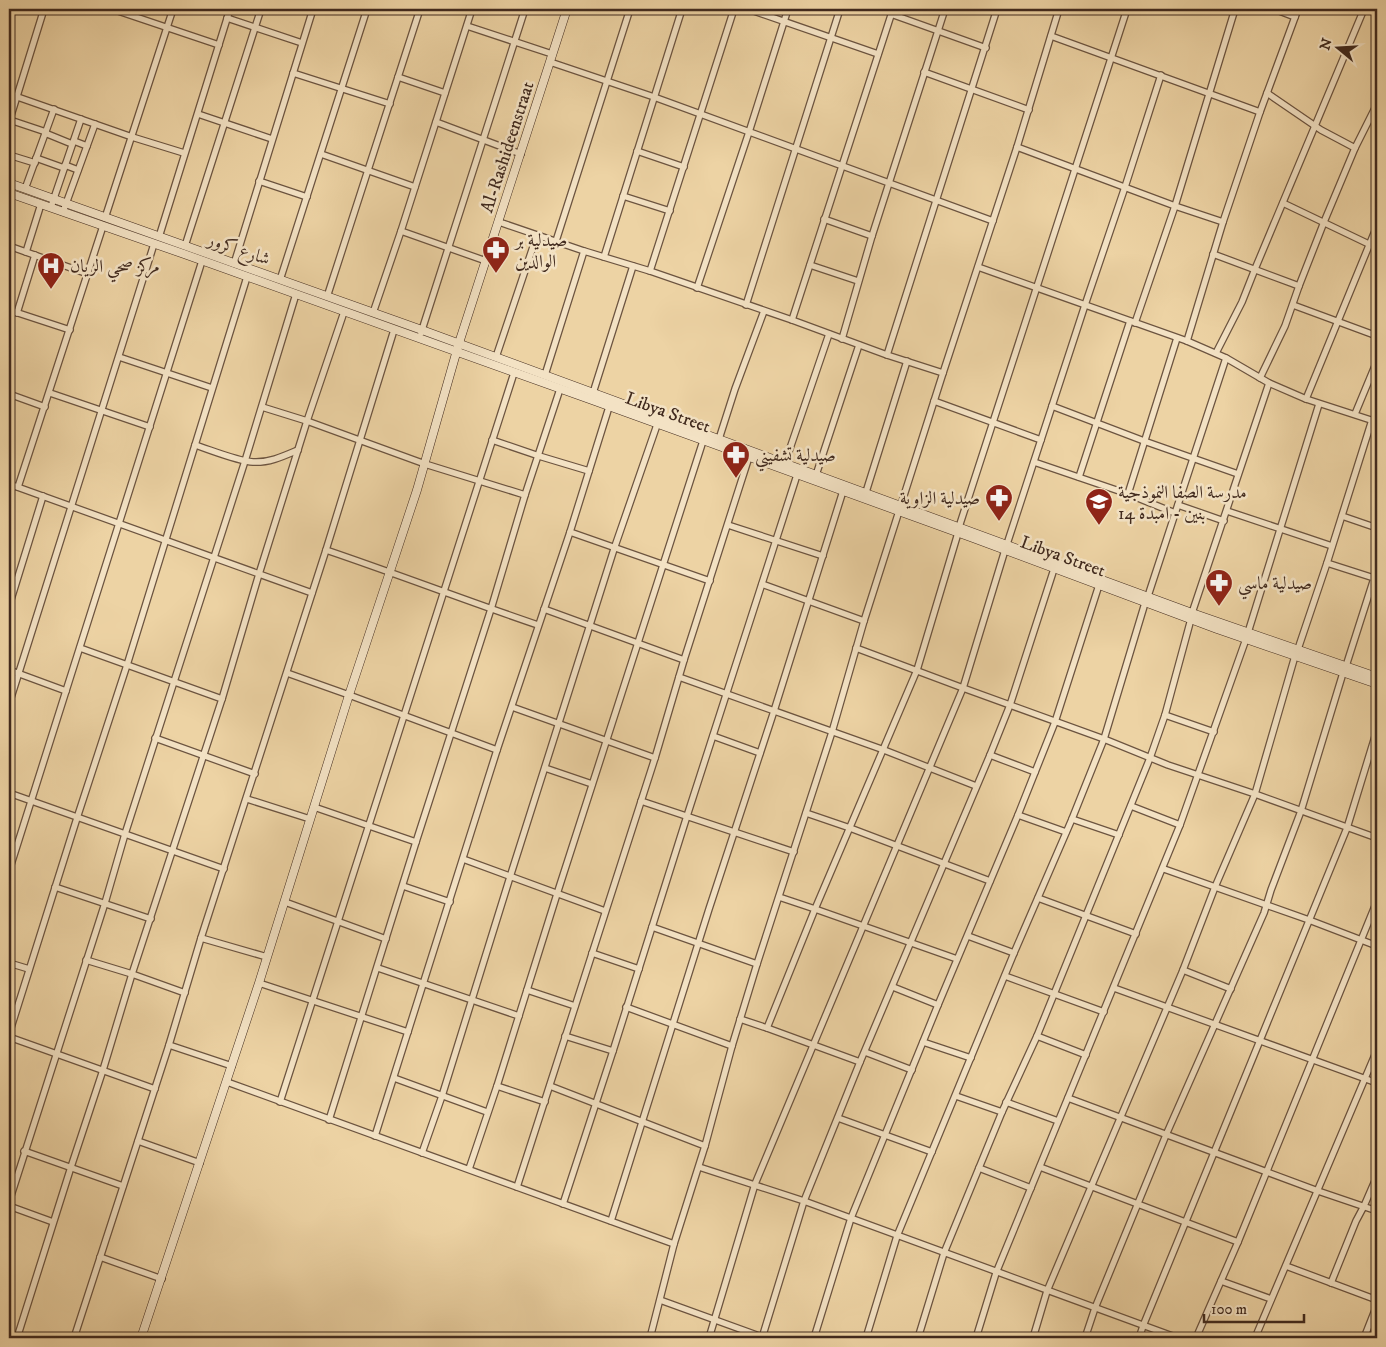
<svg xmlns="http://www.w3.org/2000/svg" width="1386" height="1347" font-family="'IM FELL DW Pica',Amiri,serif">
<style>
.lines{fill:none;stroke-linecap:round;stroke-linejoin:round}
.street-casing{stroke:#6c5440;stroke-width:8}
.secondary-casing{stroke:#412a1e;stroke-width:9}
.street{stroke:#f3e2c4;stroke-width:5.5}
.secondary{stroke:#f3e2c4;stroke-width:8}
.labels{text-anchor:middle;stroke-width:5;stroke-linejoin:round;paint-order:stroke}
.street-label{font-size:18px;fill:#412a1e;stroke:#f3e2c4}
.poi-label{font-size:18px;fill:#412a1e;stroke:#f3e2c4;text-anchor:start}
</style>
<rect width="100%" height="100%" fill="#edd3a4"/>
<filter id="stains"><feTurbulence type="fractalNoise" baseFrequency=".004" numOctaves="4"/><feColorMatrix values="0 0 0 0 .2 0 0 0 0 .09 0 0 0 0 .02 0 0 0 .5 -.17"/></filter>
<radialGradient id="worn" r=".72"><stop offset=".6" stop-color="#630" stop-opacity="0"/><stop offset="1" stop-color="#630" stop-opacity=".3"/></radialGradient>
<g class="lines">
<defs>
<g id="street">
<polyline points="112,9 219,45"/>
<polyline points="748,9 878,54"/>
<polyline points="1274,9 1295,17"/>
<polyline points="1372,9 1377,14"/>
<polyline points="891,14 986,48"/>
<polyline points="227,18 302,43"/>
<polyline points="467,26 552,54"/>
<polyline points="1051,36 1260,112"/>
<polyline points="550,62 654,97 993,221"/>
<polyline points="924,72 1029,110"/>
<polyline points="293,73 390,104"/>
<polyline points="398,77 445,93"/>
<polyline points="1267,93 1321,130 1355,148"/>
<polyline points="9,94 132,137 184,153"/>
<polyline points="198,114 272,139"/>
<polyline points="10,120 46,132"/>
<polyline points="9,122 44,9"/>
<polyline points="436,122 521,154"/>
<polyline points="45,133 72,144"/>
<polyline points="74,141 87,146"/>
<polyline points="1017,147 1175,206 1223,222"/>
<polyline points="637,151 684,167"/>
<polyline points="321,154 415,187"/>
<polyline points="9,155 35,163"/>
<polyline points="36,158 64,168"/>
<polyline points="65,165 78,170"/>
<polyline points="259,181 307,197"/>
<polyline points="25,189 54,109"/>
<polyline points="623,196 670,211"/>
<polyline points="1283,203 1377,248"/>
<polyline points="51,207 81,119"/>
<polyline points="63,212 95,124"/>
<polyline points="105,218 173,9"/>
<polyline points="824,219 872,236"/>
<polyline points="499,222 584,251 650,271 792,320 887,355 943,373"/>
<polyline points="401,231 486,261"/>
<polyline points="159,237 230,9"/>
<polyline points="556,241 630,9"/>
<polyline points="9,246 88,274"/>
<polyline points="185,246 261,9"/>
<polyline points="26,252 41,204"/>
<polyline points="1213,254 1299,286"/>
<polyline points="604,257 682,9"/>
<polyline points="234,264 313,9"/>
<polyline points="810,265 858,281"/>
<polyline points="978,267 1187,341 1226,358 1269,383 1306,399 1377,422"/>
<polyline points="650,271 734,9"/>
<polyline points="280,280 367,9"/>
<polyline points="697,288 749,132 788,9"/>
<polyline points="327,297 420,9"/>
<polyline points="746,305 840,9"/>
<polyline points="1293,305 1377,336"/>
<polyline points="9,310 70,330"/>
<polyline points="17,313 35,255"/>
<polyline points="373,313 401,231 472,9"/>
<polyline points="792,320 893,9"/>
<polyline points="1135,323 1175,206 1235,9"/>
<polyline points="421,333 525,9"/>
<polyline points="842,339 872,236 945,9"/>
<polyline points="1187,341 1223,222 1260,112 1298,9"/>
<polyline points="1216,353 1242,302 1255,269 1364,9"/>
<polyline points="887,355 997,9"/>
<polyline points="119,357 212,388"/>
<polyline points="496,357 537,235"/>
<polyline points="545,375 584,251"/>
<polyline points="1260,378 1285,326 1299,286 1324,222 1355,148 1377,104"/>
<polyline points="50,393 150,427"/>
<polyline points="593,393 633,266"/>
<polyline points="9,394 45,407"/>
<polyline points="1306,399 1377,226"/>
<polyline points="934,401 1041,440"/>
<polyline points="1052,406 1144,441 1238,474"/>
<polyline points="262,407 307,421 425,464 525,495"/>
<polyline points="1355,414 1377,361"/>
<polyline points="719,439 735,389 764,311"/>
<polyline points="492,440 539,456 589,471"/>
<path d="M 195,445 C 211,450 237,461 253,462 C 269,463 284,456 298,450"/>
<polyline points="1034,462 1128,494 1175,513"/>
<polyline points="785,463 829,334"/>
<polyline points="816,475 859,345"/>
<polyline points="1079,477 1130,321"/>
<polyline points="9,484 312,593"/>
<polyline points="18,487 103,226"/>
<polyline points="866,492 907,361"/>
<polyline points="1128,494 1177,338"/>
<polyline points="1178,505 1224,521"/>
<polyline points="1227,511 1332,546"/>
<polyline points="1342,516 1377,528"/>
<polyline points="728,525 823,556"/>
<polyline points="959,527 1127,9"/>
<polyline points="570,532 710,581"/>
<polyline points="1007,544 1085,305 1125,187 1161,75"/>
<path d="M 326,550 C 397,574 467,601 538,625"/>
<polyline points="1327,563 1377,579"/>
<polyline points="762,584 864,621"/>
<polyline points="1148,596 1226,358"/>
<polyline points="9,606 43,496"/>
<polyline points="544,609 684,660"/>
<path d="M 1192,613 C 1218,536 1243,460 1269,383"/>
<polyline points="80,648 222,699"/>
<polyline points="856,648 963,688 1104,739 1168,765 1255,794 1377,838"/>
<polyline points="1298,649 1327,563 1372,420"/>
<polyline points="1346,666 1377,569"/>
<polyline points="9,670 66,691"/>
<polyline points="287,673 349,695 497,750"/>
<polyline points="679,677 884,750 976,786"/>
<polyline points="9,704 154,244"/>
<polyline points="512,707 655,758"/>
<polyline points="1165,715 1214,732"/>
<polyline points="713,736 760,753"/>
<polyline points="155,738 255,774"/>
<polyline points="990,755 1035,772"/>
<polyline points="545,768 592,784"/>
<polyline points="9,793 224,869"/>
<polyline points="247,799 310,819"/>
<polyline points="641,801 794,852"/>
<polyline points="1131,806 1180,825"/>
<polyline points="314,807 416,842"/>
<polyline points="806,813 850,828 990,881"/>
<polyline points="1018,815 1066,832"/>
<polyline points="1072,819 1119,835"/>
<polyline points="463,859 605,911"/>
<polyline points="1164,869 1309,920 1377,946"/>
<polyline points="9,871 202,261"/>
<polyline points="403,886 450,902"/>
<polyline points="55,887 151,919"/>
<polyline points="779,897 815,909 957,959"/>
<polyline points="1038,898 1136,934"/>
<polyline points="285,902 386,939"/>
<polyline points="652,927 757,964"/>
<polyline points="968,936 1014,953"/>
<polyline points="201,938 267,957"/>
<polyline points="592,953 639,969"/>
<polyline points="86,960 132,974 185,993"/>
<polyline points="9,963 29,969"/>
<polyline points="378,968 519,1016"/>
<polyline points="1183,970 1231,989"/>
<polyline points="1005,976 1104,1012"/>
<polyline points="259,983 408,1032"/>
<polyline points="893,987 938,1005"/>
<polyline points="1114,988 1377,1083"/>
<polyline points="527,990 575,1006"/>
<polyline points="626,1007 732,1046"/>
<polyline points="740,1019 767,1028"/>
<polyline points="9,1034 77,818 127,665 247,277"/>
<polyline points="565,1036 613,1051"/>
<polyline points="1037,1036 1086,1055"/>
<polyline points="9,1037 155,1089"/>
<polyline points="923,1042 971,1058"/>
<polyline points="169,1045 232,1066"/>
<polyline points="865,1052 912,1070"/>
<polyline points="860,1062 767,1028 815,909 917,670 958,533"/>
<polyline points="394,1078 487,1112"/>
<polyline points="227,1082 674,1244"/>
<polyline points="497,1086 545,1102"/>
<polyline points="550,1086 705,1146"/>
<polyline points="956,1096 1002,1112"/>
<polyline points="1068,1098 1318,1191 1377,1211"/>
<polyline points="280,1102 514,373"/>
<polyline points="1006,1102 1058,1121"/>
<polyline points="838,1118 932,1152"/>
<polyline points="329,1120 416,842 491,609 525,495 560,389"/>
<polyline points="375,1136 497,750 570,532 609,407"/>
<polyline points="138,1141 200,1163"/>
<polyline points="24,1151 123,1186"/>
<polyline points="422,1153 442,1096 510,877 614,549 658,422"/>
<polyline points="699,1167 804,1201 1178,1338"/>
<polyline points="1040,1167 1238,1242"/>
<polyline points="979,1168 1031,1188"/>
<polyline points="469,1169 497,1086 557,894 703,441"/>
<polyline points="517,1187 655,758 684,660 749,457"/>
<polyline points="9,1202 105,903 125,834 245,461 296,294"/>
<polyline points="563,1204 613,1051 687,816 797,475"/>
<polyline points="9,1206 53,1222"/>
<polyline points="611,1221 709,909 774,711 843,491"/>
<polyline points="100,1257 162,1279"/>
<polyline points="1286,1266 1377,1300"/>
<polyline points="1221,1281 1271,1299"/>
<polyline points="1331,1283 1356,1221 1364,1206 1377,1176"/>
<polyline points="660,1300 765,1338"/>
<polyline points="17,1338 71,1167 103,1070 132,974 222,699 259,574 307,421 344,312"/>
<polyline points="74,1338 169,1045 201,938 326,550 394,330"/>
<polyline points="650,1338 674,1244 705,1146 732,1046 757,964 832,732 864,621 943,373 1017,147 1059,9"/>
<polyline points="709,1338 755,1184 963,688 1005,550"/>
<polyline points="762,1338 804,1201 860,1062 990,755 1010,705 1054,569"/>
<polyline points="814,1338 851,1218 938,1005 1018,815 1055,722 1099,585"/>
<polyline points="866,1338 897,1236 1014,953 1072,819 1104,739 1145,603"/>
<polyline points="918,1338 944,1253 1002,1112 1037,1036 1150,758 1165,715 1191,619"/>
<polyline points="976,1338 996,1273 1180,825 1246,639 1319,404"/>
<polyline points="1033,1338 1047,1291 1183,970 1215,887 1255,794 1295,656"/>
<polyline points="1085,1338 1095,1308 1166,1135 1264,913 1271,890 1301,811 1343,673"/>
<polyline points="1139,1338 1143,1326 1347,828 1377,730"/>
<polyline points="1196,1338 1238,1242 1377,901"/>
<polyline points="1255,1338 1377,1050"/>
<polyline points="1364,1338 1377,1305"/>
</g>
<g id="secondary">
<polyline points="9,183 422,330 1192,613 1377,677"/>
<polyline points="9,193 184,254 592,400 973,538 1217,629 1377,684"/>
<polyline points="141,1338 259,983 349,695 417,490 459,343 567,9"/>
</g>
</defs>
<use href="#street" class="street-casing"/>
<use href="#secondary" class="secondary-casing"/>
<use href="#street" class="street"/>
<use href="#secondary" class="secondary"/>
</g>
<defs>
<symbol id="pharmacy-pin" viewBox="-11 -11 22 30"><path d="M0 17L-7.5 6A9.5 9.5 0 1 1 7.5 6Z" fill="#8f2418" stroke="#f3e2c4"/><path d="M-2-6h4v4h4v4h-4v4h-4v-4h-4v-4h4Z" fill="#fff"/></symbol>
<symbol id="hospital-pin" viewBox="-11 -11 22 30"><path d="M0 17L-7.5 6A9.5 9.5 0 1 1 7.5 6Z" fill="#8f2418" stroke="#f3e2c4"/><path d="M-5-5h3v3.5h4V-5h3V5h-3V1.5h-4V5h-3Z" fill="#fff"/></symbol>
<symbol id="school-pin" viewBox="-11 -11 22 30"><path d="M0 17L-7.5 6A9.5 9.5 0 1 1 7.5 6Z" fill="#8f2418" stroke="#f3e2c4"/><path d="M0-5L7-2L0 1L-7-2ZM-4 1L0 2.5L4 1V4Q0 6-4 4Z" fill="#fff"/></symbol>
</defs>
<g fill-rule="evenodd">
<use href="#pharmacy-pin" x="480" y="234" width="32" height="43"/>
<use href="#hospital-pin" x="35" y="250" width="32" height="43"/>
<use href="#pharmacy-pin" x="720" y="439" width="32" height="43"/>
<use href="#pharmacy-pin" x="983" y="482" width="32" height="43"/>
<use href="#school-pin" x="1083" y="486" width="32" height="43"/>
<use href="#pharmacy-pin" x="1203" y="567" width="32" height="43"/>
</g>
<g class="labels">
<g class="street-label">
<text transform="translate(507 147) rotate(-72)" y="6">Al-Rashideenstraat</text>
<text transform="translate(239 249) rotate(19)" y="6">شارع كرور</text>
<text transform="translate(668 412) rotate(20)" y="6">Libya Street</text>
<text transform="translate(1063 556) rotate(20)" y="6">Libya Street</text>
</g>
<g class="poi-label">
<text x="515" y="246">صيدلية بر<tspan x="515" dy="21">الوالدين</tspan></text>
<text x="70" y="272">مركز صحي الريان</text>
<text x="755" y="461">صيدلية تشفيني</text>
<text x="1118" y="498">مدرسة الصفا النموذجية<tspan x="1118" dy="21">بنين - امبدة 14</tspan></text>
<text x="980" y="504" text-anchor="end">صيدلية الزاوية</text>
<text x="1238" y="589">صيدلية ماسي</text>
</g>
</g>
<rect width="1386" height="1347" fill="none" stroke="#edd3a4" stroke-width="30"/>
<rect x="10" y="10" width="1366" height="1327" fill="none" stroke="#412a1e" stroke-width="2.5"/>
<rect x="15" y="15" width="1356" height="1317" fill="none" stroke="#412a1e"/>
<g transform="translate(1338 48) rotate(288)" stroke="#f3e2c4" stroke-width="4" paint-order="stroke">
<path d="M0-4L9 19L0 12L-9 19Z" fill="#412a1e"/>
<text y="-8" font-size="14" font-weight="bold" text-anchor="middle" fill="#412a1e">N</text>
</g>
<path d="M1204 1314v8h100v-8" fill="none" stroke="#412a1e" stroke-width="2.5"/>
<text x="1211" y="1314" font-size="15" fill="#412a1e" stroke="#f3e2c4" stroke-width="4" paint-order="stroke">100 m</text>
<rect width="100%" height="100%" filter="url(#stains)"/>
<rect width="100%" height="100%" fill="url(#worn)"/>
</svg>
